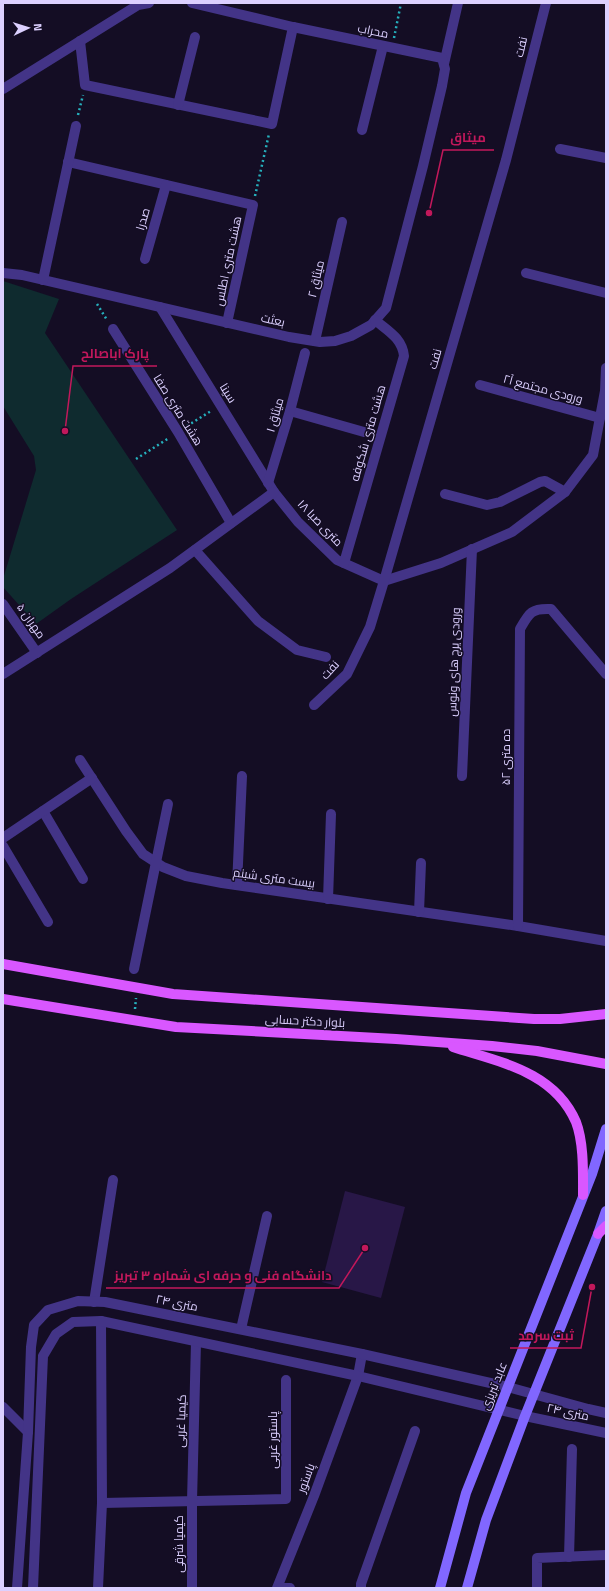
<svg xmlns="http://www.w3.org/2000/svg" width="609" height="1591" font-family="'Titillium Web',Cairo,sans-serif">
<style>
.green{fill:#0f2b2f}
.building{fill:#281747}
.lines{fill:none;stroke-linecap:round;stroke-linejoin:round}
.path{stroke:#26b0bd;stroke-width:2.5;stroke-dasharray:2 3;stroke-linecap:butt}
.minor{stroke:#433487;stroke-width:10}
.tertiary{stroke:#433487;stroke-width:10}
.secondary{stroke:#8167ff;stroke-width:10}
.primary{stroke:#d957ff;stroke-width:10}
.labels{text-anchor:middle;stroke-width:3;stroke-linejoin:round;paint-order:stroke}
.street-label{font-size:12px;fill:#dcd0ff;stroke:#140d24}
.leader{fill:none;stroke:#c2185b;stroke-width:1.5}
.callout-dot{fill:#c2185b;stroke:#140d24;stroke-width:1.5}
.callout-label{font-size:13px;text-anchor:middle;font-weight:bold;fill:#c2185b;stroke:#140d24;stroke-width:3;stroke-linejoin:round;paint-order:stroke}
</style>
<rect width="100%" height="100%" fill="#140d24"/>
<polygon class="green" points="3,281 59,299 45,333 177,530 71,599 36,624 3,587 3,579 36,470 34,456 3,406"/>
<polygon class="building" points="345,1191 405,1207 381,1298 322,1282"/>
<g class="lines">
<g class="path">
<polyline points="394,38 401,3"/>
<polyline points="78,115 83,95"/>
<polyline points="255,196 269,134"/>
<polyline points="97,304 107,320"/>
<polyline points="187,426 211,411"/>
<polyline points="136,459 169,438"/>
<polyline points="135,1009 136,998"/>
</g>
<g class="minor">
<polyline points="80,41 85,85 272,124 293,27"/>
<polyline points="444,64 458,3"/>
<polyline points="3,89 138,5 149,3"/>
<polyline points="178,105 195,37"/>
<polyline points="362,130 383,46"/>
<polyline points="560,149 606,158"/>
<polyline points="68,162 253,205 227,323"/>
<polyline points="145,259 166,185"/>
<polyline points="3,273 22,275 289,337 320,342 335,341 351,336 371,325 386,308 423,166 442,86 445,69 442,58 293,27 192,3"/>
<polyline points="526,273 606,293"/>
<polyline points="43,280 76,126"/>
<polyline points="160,307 274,492 298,522 337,560 384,581 441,563 512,532 565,492 593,455 605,391 606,368"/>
<polyline points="113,329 178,432 231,523"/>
<polyline points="315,341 342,222"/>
<polyline points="480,385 600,418"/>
<polyline points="290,411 364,432"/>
<polyline points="268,483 290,411 305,353"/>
<polyline points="445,494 487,505 500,502 540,482 545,481 565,492"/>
<polyline points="195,550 258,621 297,650 326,657"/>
<path d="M 344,563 L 404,356 C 402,338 388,331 375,320"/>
<polyline points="3,604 37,653"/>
<polyline points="3,674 170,568 274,492"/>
<polyline points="314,705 347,674 370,627 384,581 506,160 546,3"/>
<polyline points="80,760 126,831 143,854 163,867 186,876 222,883 518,926 606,941"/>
<polyline points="462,776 472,549"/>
<polyline points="43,811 83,879"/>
<polyline points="3,838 92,778"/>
<polyline points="3,846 48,922"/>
<polyline points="237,885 242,776"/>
<polyline points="328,899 331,814"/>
<polyline points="419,912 421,863"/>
<path d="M 518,926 L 520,629 C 529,613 531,608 551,609 L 606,674"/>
<polyline points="134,969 168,804"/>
<polyline points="94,1302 113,1180"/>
<polyline points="241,1329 267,1216"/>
<polyline points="3,1407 28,1432"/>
<polyline points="102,1503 286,1499 286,1380"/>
<polyline points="569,1557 572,1449"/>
<polyline points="98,1588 102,1503 101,1321"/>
<polyline points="192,1588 192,1501 196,1342"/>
<polyline points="277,1588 314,1496 358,1376 362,1354"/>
<polyline points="281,1588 290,1588"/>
<polyline points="361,1588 361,1584 415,1431"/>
<polyline points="537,1588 537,1558 606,1555"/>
</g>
<g class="tertiary">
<polyline points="17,1588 28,1432 31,1347 34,1325 48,1310 78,1301 105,1302 362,1354 508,1387 588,1409 606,1413"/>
<polyline points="33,1588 43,1356 56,1334 73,1322 101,1321 358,1376 525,1416 606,1433"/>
</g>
<g class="secondary">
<polyline points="440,1588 466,1493 592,1174 606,1129"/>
<polyline points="467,1588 486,1520 525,1416 598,1234 606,1211"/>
</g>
<g class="primary">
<polyline points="3,964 173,994 534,1019 560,1019 606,1014"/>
<polyline points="3,999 176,1027 396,1039 492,1046 537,1051 606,1064"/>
<path d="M 453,1047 C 499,1062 554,1071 576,1122 C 584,1143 583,1173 583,1195"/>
<polyline points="598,1234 606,1226"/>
</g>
</g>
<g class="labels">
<g class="street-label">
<text transform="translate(373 31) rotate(12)" y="4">محراب</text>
<text transform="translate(521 47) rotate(-76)" y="4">نفت</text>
<text transform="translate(143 219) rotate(-74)" y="4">صدرا</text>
<text transform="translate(228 261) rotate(-78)" y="4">هشت متری اطلس</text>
<text transform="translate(316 279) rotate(-77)" y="4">میثاق ۲</text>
<text transform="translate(273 320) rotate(13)" y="4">بعثت</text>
<text transform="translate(435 359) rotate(-74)" y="4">نفت</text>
<text transform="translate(543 389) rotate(15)" y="4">ورودی مجتمع آ۲</text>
<text transform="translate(228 393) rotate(58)" y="4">سینا</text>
<text transform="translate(178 410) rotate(58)" y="4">هشت متری صفا</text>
<text transform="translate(275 415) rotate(-74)" y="4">میثاق ۱</text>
<text transform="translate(368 433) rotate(-74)" y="4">هشت متری شکوفه</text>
<text transform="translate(320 523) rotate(46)" y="4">متری صبا ۱۸</text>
<text transform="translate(31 621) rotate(55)" y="4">مهران ۵</text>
<text transform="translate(454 662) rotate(-88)" y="4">ورودی یرج های ونوس</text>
<text transform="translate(330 670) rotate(-48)" y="4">نفت</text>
<text transform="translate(506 757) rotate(-90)" y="4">ده متری ۵۲</text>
<text transform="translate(274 878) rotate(8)" y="4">بیست متری شبنم</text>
<text transform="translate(305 1021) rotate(3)" y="4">بلوار دکتر حسابی</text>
<text transform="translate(177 1303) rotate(11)" y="4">۲۴ متری</text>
<text transform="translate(494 1386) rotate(-68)" y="4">عابد تبریزی</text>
<text transform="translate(568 1412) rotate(12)" y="4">۲۴ متری</text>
<text transform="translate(181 1421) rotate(-88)" y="4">کیمیا غربی</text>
<text transform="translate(273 1440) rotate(-90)" y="4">پاستور غربی</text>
<text transform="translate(306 1478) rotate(-70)" y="4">پاستور</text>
<text transform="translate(179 1544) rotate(-90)" y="4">کیمیا شرقی</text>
</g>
</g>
<path class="leader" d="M429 213L443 150H494M65 431L73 366H157M365 1248L339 1288H106M592 1287L581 1348H510"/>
<g class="callout-dot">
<circle cx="429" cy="213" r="4"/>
<circle cx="65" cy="431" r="4"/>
<circle cx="365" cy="1248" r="4"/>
<circle cx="592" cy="1287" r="4"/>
</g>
<g class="callout-label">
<text x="468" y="142">میثاق</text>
<text x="115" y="358">پارک اباصالح</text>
<text x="223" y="1280">دانشگاه فنی و حرفه ای شماره ۳ تبریز</text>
<text x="546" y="1340">ثبت سرمد</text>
</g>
<rect width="609" height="1591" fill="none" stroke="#dcd0ff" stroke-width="8"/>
<g transform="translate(28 28) rotate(86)" stroke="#140d24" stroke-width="3" paint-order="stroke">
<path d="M0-3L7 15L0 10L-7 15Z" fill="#dcd0ff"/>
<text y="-6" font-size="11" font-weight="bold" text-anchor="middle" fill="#dcd0ff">N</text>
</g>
</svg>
